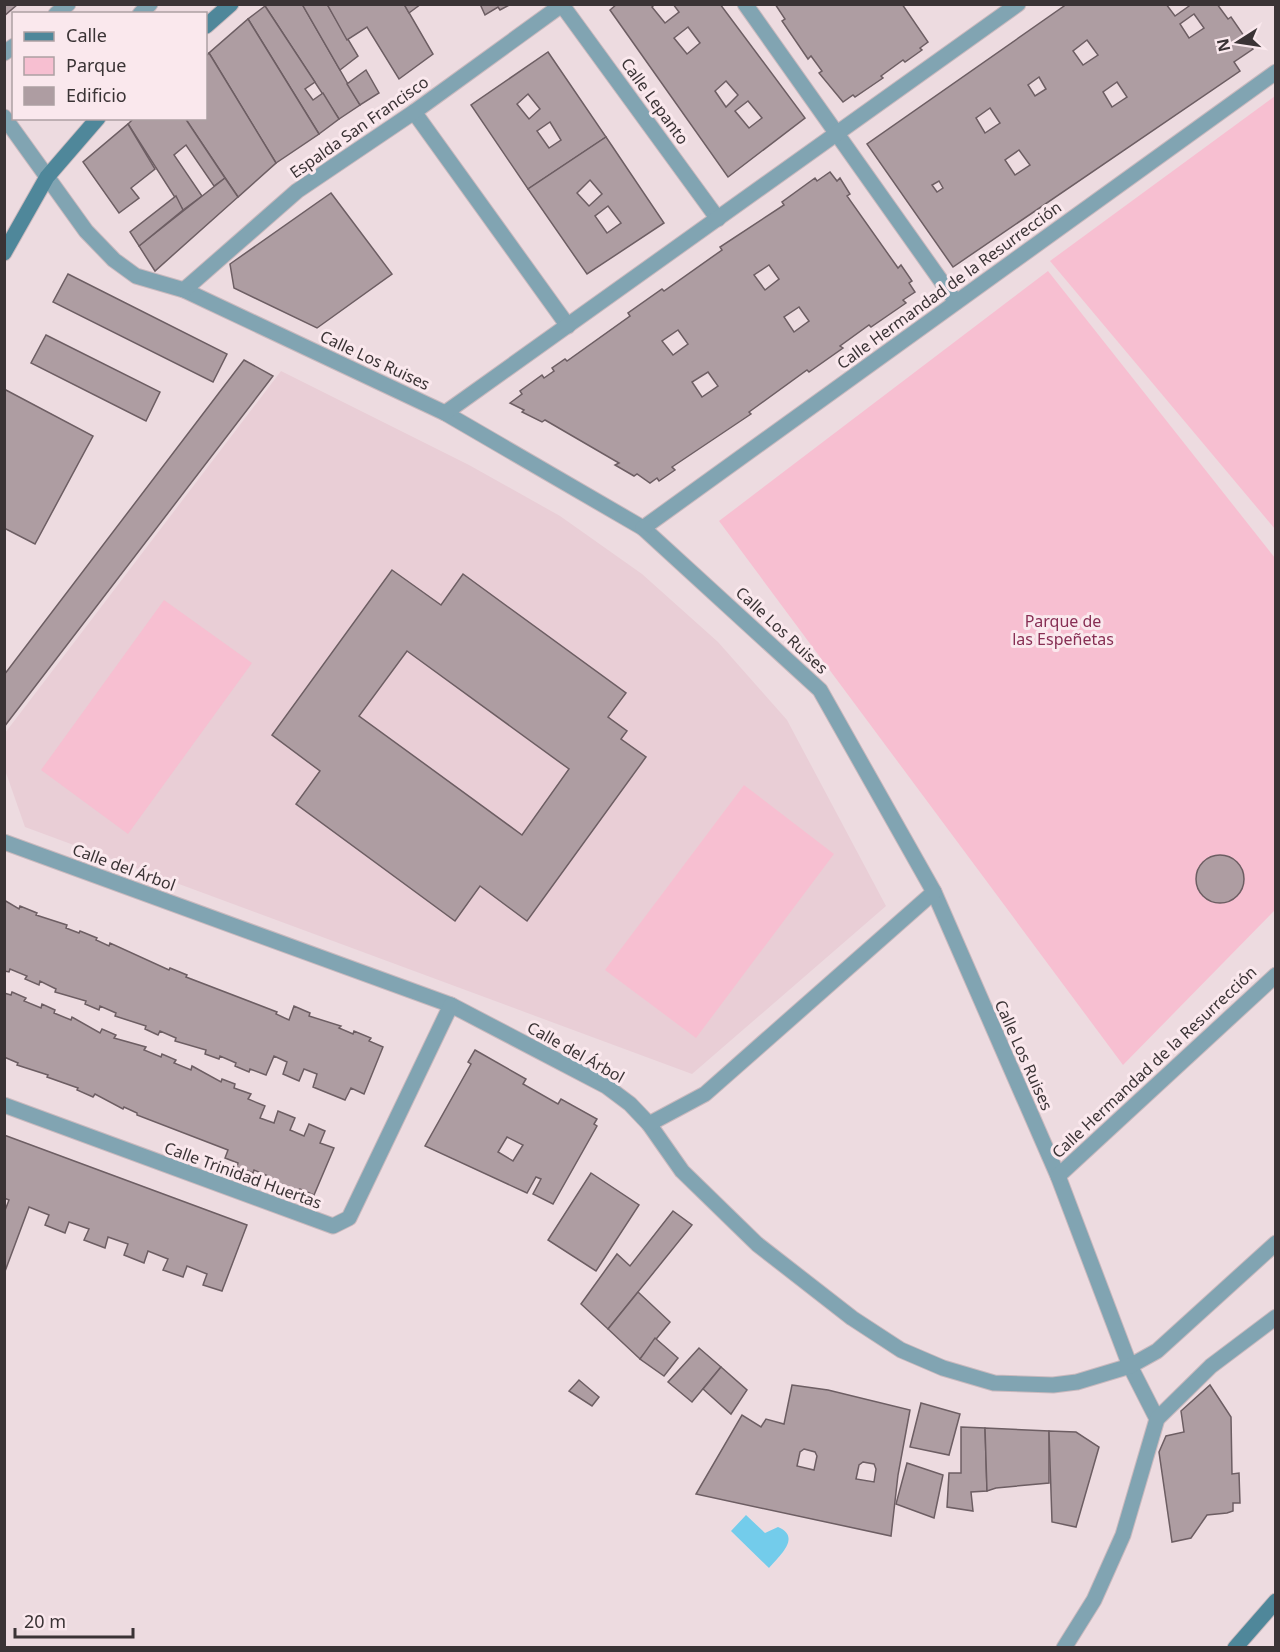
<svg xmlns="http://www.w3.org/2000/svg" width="1280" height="1652" font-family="'Noto Sans',sans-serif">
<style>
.built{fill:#e9ced6}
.green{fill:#f7bfd1}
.water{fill:#73cceb}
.building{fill:#ae9da2;stroke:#6d5e63;stroke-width:1.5;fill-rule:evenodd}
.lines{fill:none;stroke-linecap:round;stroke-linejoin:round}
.street-casing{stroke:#c9b9be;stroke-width:17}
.secondary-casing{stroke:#c9b9be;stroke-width:17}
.street{stroke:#81a4b2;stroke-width:15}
.secondary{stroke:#4f879a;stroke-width:15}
.labels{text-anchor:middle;stroke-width:6;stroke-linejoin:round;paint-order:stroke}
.street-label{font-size:16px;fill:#3a3335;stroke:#fae8ed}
.park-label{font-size:16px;fill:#872f54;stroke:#fae8ed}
</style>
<rect width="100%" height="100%" fill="#eddbe0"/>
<polygon class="built" points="281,371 469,465 560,516 642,574 718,642 787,720 886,906 692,1074 25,827 5,770 5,733"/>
<g class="green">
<polygon points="1275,96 1275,529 1050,261"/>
<polygon points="1048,271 1275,558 1275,910 1123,1065 719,521"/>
<polygon points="164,600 252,663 128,834 41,770"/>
<polygon points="744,785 834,854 696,1038 605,970"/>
</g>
<path class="water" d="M 746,1515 L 765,1533 L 778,1527 C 802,1537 779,1556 769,1568 L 731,1531 Z"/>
<g class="building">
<polygon points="4,4 18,4 4,16"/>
<polygon points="267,4 302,4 360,105 339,119 265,6"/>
<polygon points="302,4 327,4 358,56 340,70"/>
<polygon points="327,4 404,4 433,54 399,79 367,27 347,40"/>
<polygon points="404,4 421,4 409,13"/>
<polygon points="480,4 511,4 500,10 498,7 485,15"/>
<path d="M 617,4 L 655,4 L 652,7 L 665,23 L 679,12 L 673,4 L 720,4 L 805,118 L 728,177 L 610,10 ZM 688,27 L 700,43 L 687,54 L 674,38 ZM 726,81 L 738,95 L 726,107 L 715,91 ZM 748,101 L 762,118 L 749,128 L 735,111 Z"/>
<polygon points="775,4 902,4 928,42 920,48 922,50 905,62 903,60 881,76 883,78 855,97 853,95 843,102 819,73 822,71 811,56 808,59 782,21 785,19"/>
<path d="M 1067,4 L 1166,4 L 1175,16 L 1189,6 L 1188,4 L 1217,4 L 1228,19 L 1231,17 L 1253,49 L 1234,62 L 1240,71 L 953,267 L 867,144 ZM 1194,14 L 1204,28 L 1189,38 L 1180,24 ZM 1087,40 L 1098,55 L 1083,65 L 1073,51 ZM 1039,77 L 1046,89 L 1035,96 L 1028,85 ZM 1117,82 L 1127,97 L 1112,107 L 1103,92 ZM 990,108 L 1000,123 L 985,133 L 976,118 ZM 1019,150 L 1030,165 L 1015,175 L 1005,160 ZM 939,181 L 943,188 L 937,192 L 932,185 Z"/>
<polygon points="265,6 315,82 305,89 313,100 323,93 339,119 319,134 248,19"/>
<polygon points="248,19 319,134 276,163 209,53"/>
<path d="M 548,52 L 606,137 L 528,189 L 471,105 ZM 528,94 L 540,109 L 529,119 L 517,104 ZM 550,122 L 561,140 L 549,148 L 537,131 Z"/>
<polygon points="209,53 276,163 238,197 185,118 206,118 206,56"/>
<polygon points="366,70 379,93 360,105 347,84"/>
<polygon points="134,118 185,118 225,178 214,186 186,145 174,155 202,196 183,210 128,124"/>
<polygon points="128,124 155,169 131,188 139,198 119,213 83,162"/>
<path d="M 606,137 L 664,223 L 587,274 L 528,189 ZM 590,180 L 602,194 L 589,206 L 577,193 ZM 608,206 L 621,223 L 607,233 L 595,216 Z"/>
<path d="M 830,172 L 837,181 L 840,178 L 850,194 L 847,196 L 898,268 L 901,265 L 912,281 L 909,283 L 915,292 L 903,300 L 906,303 L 871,327 L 869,325 L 840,346 L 843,348 L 809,372 L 807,370 L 749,412 L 751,414 L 672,467 L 675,470 L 659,481 L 657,478 L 650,483 L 637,474 L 634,476 L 615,465 L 619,463 L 545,420 L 542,422 L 522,412 L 524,410 L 510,403 L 522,394 L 520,391 L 542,375 L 544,378 L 554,371 L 552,368 L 565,359 L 567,361 L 630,316 L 628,313 L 662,289 L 664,291 L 722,250 L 720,247 L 784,205 L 782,202 L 815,178 L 817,181 ZM 769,265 L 779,279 L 765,290 L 754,275 ZM 799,307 L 809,321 L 794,332 L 784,317 ZM 678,330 L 688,344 L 673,355 L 662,341 ZM 708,372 L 718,386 L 702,397 L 692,382 Z"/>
<polygon points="225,178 238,197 155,271 139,246"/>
<polygon points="331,193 392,274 317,328 234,288 230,264"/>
<polygon points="176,196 183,210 139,246 130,232"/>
<polygon points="68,274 227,354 213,382 53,302"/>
<polygon points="46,335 160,392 146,421 31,363"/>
<polygon points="244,360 273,376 4,727 4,675"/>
<polygon points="4,389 93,436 35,544 4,528"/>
<path d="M 392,570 L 441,605 L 463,574 L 626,693 L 608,717 L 627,731 L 621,739 L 646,757 L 527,921 L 480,886 L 455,921 L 296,804 L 320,771 L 272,735 ZM 407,651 L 569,769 L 522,835 L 359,716 Z"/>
<circle cx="1220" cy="879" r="24"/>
<polygon points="4,900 19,909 20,906 37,913 36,915 67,925 66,928 79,933 80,931 97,938 96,940 109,946 110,943 169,970 170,968 187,975 186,977 277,1012 276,1014 289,1020 294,1006 310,1013 309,1016 341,1026 339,1028 353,1034 354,1031 371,1038 369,1041 383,1047 364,1094 351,1088 345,1100 313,1087 317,1074 304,1069 299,1081 283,1074 287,1062 274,1056 266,1075 250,1069 249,1072 235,1066 236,1063 220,1056 219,1059 205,1054 206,1050 175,1041 176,1038 160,1031 158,1035 145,1029 146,1026 115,1016 116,1013 100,1006 99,1010 85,1004 86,1001 55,992 56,989 40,981 39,985 25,979 27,976 10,969 9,972 4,971"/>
<polygon points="12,992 26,998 24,1001 41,1008 42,1004 55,1010 54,1013 71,1020 72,1017 100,1033 102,1029 116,1035 114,1038 146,1047 144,1050 161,1057 162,1054 176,1060 174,1063 191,1070 192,1066 221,1082 222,1079 235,1084 234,1088 251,1094 248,1099 265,1106 260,1118 274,1123 278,1111 295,1118 290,1130 304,1136 309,1124 325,1131 320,1143 334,1148 314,1195 300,1189 299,1193 267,1179 268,1176 254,1170 253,1173 237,1167 238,1163 225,1158 228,1150 137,1115 137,1113 124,1107 123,1109 95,1094 93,1097 77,1090 78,1088 47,1077 48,1075 17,1065 18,1063 4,1057 4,993 11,995"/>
<path d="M 475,1050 L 526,1079 L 523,1084 L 558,1104 L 561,1099 L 597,1119 L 594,1124 L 597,1126 L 553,1204 L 533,1194 L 541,1179 L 536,1177 L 527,1193 L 425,1146 L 471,1064 L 468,1062 ZM 507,1137 L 523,1145 L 513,1161 L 498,1152 Z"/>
<polygon points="4,1135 247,1225 222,1291 203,1285 207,1274 187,1266 183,1277 163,1270 168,1259 148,1251 144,1263 124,1255 128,1244 108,1237 105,1248 84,1240 89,1229 69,1222 65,1233 45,1225 49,1215 29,1207 4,1274 4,1213 9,1200 4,1198"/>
<polygon points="591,1173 639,1205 596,1271 548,1240"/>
<polygon points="673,1211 692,1225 608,1329 581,1304 617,1254 630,1266"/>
<polygon points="638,1292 670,1322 640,1359 608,1329"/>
<polygon points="655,1338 678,1358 664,1376 640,1359"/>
<polygon points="699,1348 721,1367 692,1402 668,1382"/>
<polygon points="721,1367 747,1390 731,1414 703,1389"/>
<polygon points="579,1380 599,1397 592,1406 569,1391"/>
<path d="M 792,1385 L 828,1390 L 910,1410 L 898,1475 L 891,1536 L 696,1494 L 742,1415 L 761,1427 L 766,1419 L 784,1424 ZM 804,1449 L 815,1452 L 817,1456 L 814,1470 L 797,1466 L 800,1452 ZM 863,1462 L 874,1464 L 876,1469 L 874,1482 L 856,1479 L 859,1465 Z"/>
<polygon points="1210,1385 1231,1417 1232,1474 1239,1473 1240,1503 1233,1503 1233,1511 1227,1513 1207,1515 1191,1538 1172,1542 1159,1452 1166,1436 1184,1432 1181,1411"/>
<polygon points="921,1403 960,1414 949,1455 910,1447"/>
<polygon points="961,1427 985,1428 987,1491 971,1492 973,1511 947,1507 949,1473 961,1473"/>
<polygon points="985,1428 1049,1431 1049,1483 996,1488 987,1491"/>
<polygon points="1049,1431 1076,1432 1099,1447 1076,1527 1052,1522"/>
<polygon points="907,1463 943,1475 934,1518 896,1504"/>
</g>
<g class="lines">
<defs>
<g id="street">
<polyline points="745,4 956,302"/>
<polyline points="562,5 718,219"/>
<polyline points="56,14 68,4"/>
<polyline points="140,14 150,4"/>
<polyline points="4,53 14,46"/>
<polyline points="414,112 568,326"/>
<polyline points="4,117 86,231 114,260 136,276 184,290 445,413 643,528 820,690 934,892 1058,1176 1130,1366 1157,1419"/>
<polyline points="184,290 297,191 414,112 563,4"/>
<polyline points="445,413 1018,4"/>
<polyline points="643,528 1276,72"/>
<polyline points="4,842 451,1005 606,1086 630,1104 649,1124 682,1171 757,1244 852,1318 901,1350 943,1368 994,1383 1053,1385 1077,1382 1130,1366 1157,1351 1276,1243"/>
<polyline points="4,1105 333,1226 349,1218 451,1005"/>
<polyline points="649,1124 705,1094 934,892"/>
<polyline points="1058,1176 1276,975"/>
<polyline points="1064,1648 1094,1600 1123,1535 1157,1419 1211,1366 1276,1317"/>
</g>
<g id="secondary">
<polyline points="206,26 231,4"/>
<polyline points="4,253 47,177 98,118"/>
<polyline points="1235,1648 1276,1601"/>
</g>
</defs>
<use href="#street" class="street-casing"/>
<use href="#secondary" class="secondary-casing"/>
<use href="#street" class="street"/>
<use href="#secondary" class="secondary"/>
</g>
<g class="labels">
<g class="street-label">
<text transform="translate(655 101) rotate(54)" y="6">Calle Lepanto</text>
<text transform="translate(359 127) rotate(-35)" y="6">Espalda San Francisco</text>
<text transform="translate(949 285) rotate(-36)" y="6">Calle Hermandad de la Resurrección</text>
<text transform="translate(375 360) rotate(25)" y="6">Calle Los Ruises</text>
<text transform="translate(782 630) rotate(43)" y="6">Calle Los Ruises</text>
<text transform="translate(124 867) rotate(20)" y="6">Calle del Árbol</text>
<text transform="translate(576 1052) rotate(29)" y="6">Calle del Árbol</text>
<text transform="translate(1024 1055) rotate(66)" y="6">Calle Los Ruises</text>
<text transform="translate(1154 1062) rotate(-43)" y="6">Calle Hermandad de la Resurrección</text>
<text transform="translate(243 1175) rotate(20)" y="6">Calle Trinidad Huertas</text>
</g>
<g class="park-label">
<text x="1063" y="627">Parque de<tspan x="1063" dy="18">las Espeñetas</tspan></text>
</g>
</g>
<rect width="1280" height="1652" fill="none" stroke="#3a3335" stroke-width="12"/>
<rect x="12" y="12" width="195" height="108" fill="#fae8ed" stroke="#ada0a3" stroke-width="1.5"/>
<rect x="24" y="32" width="30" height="9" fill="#4f879a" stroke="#ada0a3" stroke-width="1.5"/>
<text x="66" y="42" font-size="18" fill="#3a3335">Calle</text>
<rect x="24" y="57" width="30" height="18" fill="#f7bfd1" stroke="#ada0a3" stroke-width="1.5"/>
<text x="66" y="72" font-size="18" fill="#3a3335">Parque</text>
<rect x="24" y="87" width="30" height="18" fill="#ae9da2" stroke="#ada0a3" stroke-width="1.5"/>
<text x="66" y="102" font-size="18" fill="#3a3335">Edificio</text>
<g transform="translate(1238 42) rotate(258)" stroke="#fae8ed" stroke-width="4.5" paint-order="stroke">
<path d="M0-4.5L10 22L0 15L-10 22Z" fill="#3a3335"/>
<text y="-9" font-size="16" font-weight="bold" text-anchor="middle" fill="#3a3335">N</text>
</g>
<path d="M15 1628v9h118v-9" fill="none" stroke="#3a3335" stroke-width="3"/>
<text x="24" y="1628" font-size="18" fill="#3a3335" stroke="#fae8ed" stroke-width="4.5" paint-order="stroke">20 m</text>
</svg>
